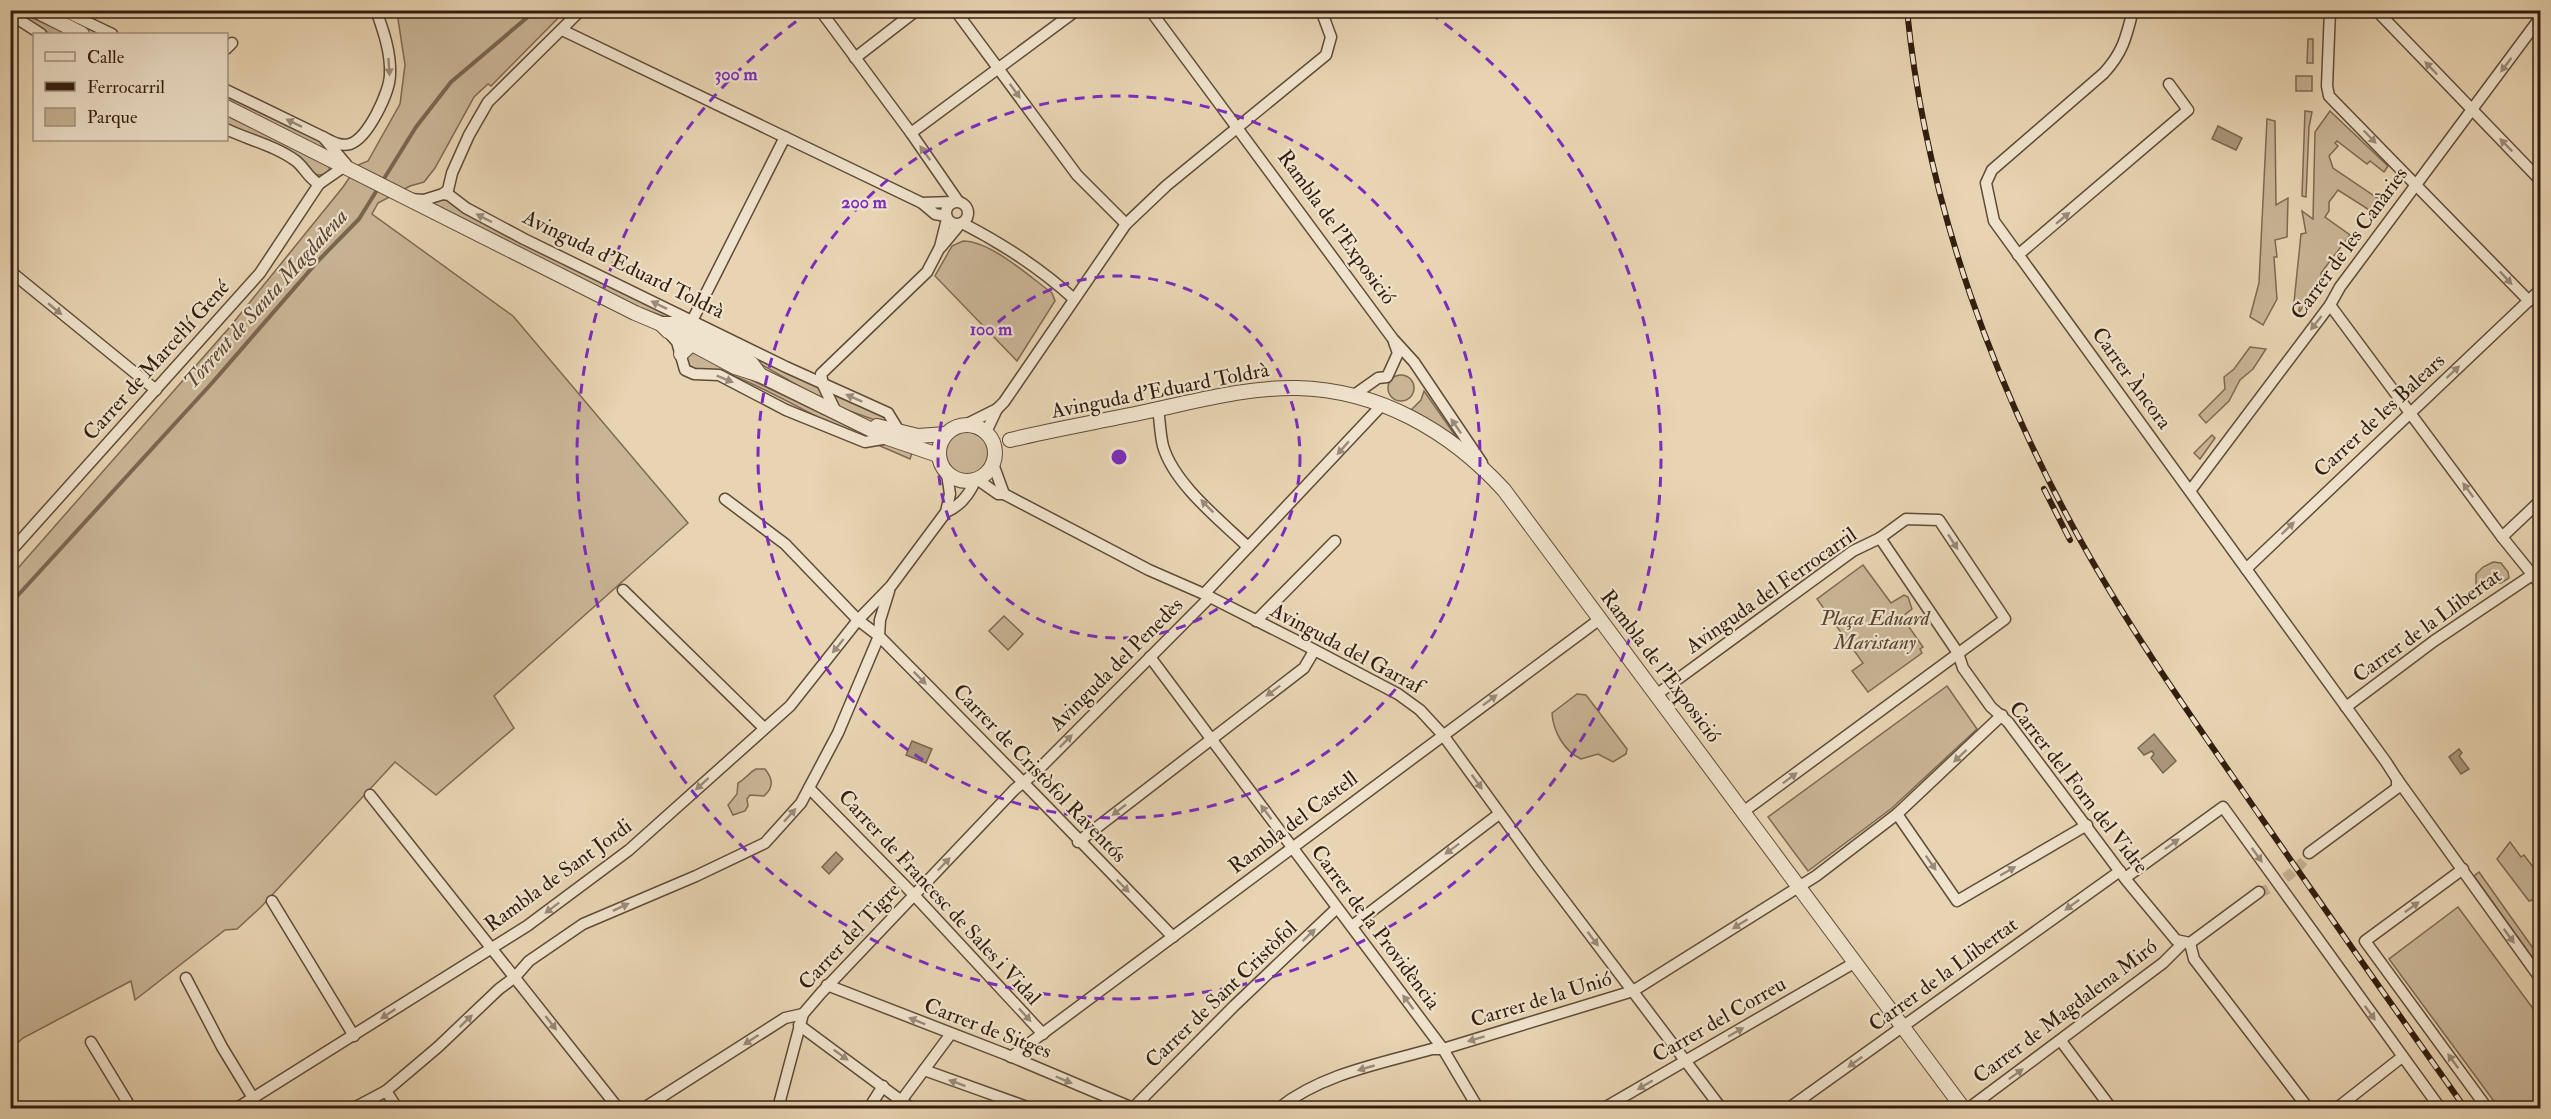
<svg xmlns="http://www.w3.org/2000/svg" width="2551" height="1119" font-family="'IM FELL Double Pica',serif">
<style>
.green{fill:#c9b596;stroke:#7e6952;stroke-width:1.5}
.water{fill:#aa967b;stroke:#7a6650;stroke-width:1.5}
.lines{fill:none;stroke-linecap:round;stroke-linejoin:round}
.stream{stroke:#7a6650;stroke-width:4}
.minor-tunnel{stroke:#c4af91;stroke-width:10;stroke-dasharray:10 5;stroke-linecap:butt}
.minor-casing{stroke:#604b38;stroke-width:13}
.tertiary-casing{stroke:#604b38;stroke-width:16}
.minor{stroke:#f0e3cd;stroke-width:10}
.tertiary{stroke:#f0e3cd;stroke-width:14}
.rail-casing{stroke:#321d0f;stroke-width:6}
.rail{stroke:#f0e3cd;stroke-width:4;stroke-dasharray:11;stroke-linecap:butt}
.oneway{fill:#9a8a78}
.ring{fill:none;stroke:#7b2cbf;stroke-width:3;stroke-dasharray:10 8}
.labels{text-anchor:middle;stroke-width:4.5;stroke-linejoin:round;paint-order:stroke}
.street-label{font-size:21px;fill:#321d0f;stroke:#f0e3cd}
.park-label{font-size:21px;font-style:italic;fill:#584331;stroke:#f0e3cd}
.water-label{font-size:22px;font-style:italic;fill:#5c4735;stroke:#f0e3cd}
.centre{fill:#7b2cbf;stroke:#f0e3cd;stroke-width:3}
.ring-label{font-size:18px;text-anchor:middle;font-weight:bold;fill:#7b2cbf;stroke:#f0e3cd;stroke-width:4.5;stroke-linejoin:round;paint-order:stroke}
</style>
<rect width="100%" height="100%" fill="#e8d4b2"/>
<filter id="stains"><feTurbulence type="fractalNoise" baseFrequency=".00333" numOctaves="4"/><feColorMatrix values="0 0 0 0 .2 0 0 0 0 .09 0 0 0 0 .02 0 0 0 .5 -.17"/></filter>
<radialGradient id="worn" r=".72"><stop offset=".6" stop-color="#630" stop-opacity="0"/><stop offset="1" stop-color="#630" stop-opacity=".3"/></radialGradient>
<g class="green">
<polygon points="14,11 18,11 67,34 50,34"/>
<polygon points="405,11 565,11 491,86 488,84 474,97 435,168 424,182 410,186 378,203 372,214 513,316 688,523 494,696 514,728 436,795 395,762 261,907 237,929 225,930 135,1000 131,981 23,1038 11,1049 11,576 229,328 343,187 358,165 368,161 400,104 405,65 398,19"/>
<polygon points="2308,39 2313,39 2313,63 2307,63"/>
<rect x="2296" y="76" width="16" height="15"/>
<polygon points="226,95 322,142 327,151 227,101"/>
<polygon points="2305,111 2312,112 2309,127 2306,197 2302,196"/>
<polygon points="2330,111 2388,166 2384,172 2370,161 2367,164 2337,141 2335,143 2338,146 2329,156 2333,168 2383,202 2374,213 2338,190 2329,202 2329,211 2325,217 2350,235 2321,273 2322,279 2298,314 2300,305 2294,302 2301,234 2306,233 2302,211 2313,219 2315,132"/>
<polygon points="226,115 329,166 330,174 317,175 227,125"/>
<polygon points="2267,119 2275,121 2276,205 2288,198 2287,237 2275,240 2277,257 2274,257 2277,299 2263,325 2250,317 2259,283"/>
<polygon points="448,199 691,325 821,389 825,401 738,351 671,319 633,305 427,202"/>
<path d="M 963,241 C 991,241 1030,277 1052,293 L 1055,301 L 1017,361 L 935,276 L 952,246 Z"/>
<polygon points="2250,347 2266,349 2253,369 2240,380 2229,401 2206,423 2199,415 2225,389 2224,377 2234,369"/>
<path d="M 693,352 L 870,437 L 862,439 C 818,419 776,393 732,375 C 717,368 693,377 686,361 L 688,354 Z"/>
<circle cx="1401" cy="388" r="13"/>
<polygon points="1424,391 1457,438 1411,410 1421,400"/>
<polygon points="831,394 884,416 891,426 836,406"/>
<circle cx="967" cy="453" r="21"/>
<polygon points="2212,435 2215,438 2200,459 2194,453"/>
<polygon points="884,443 912,453 910,459 878,445"/>
<polygon points="2493,562 2501,563 2508,572 2509,578 2501,583 2493,583 2476,592 2476,574 2483,567"/>
<polygon points="1863,565 1891,603 1904,595 1908,597 1912,609 1902,617 1923,647 1920,649 1922,653 1868,692 1852,671 1863,663 1817,599"/>
<polygon points="1004,616 1023,634 1008,650 989,631"/>
<polygon points="1947,686 1977,729 1892,808 1808,871 1768,817"/>
<path d="M 1577,694 L 1586,695 L 1627,749 L 1626,754 L 1613,762 L 1598,754 L 1581,759 C 1564,751 1553,731 1552,713 Z"/>
<path d="M 756,769 L 765,769 C 773,779 774,787 764,796 L 750,795 L 747,799 L 748,806 L 745,811 L 733,815 L 728,805 L 737,794 L 738,783 C 746,779 748,773 756,769 Z"/>
<polygon points="2510,842 2521,857 2524,855 2536,871 2540,868 2540,897 2529,901 2497,859"/>
<polygon points="2479,872 2540,958 2540,968 2474,876"/>
<polygon points="2458,907 2540,1018 2540,1108 2499,1108 2389,959"/>
</g>
<g class="water">
<polygon points="2218,126 2242,138 2236,150 2212,139"/>
<polygon points="2154,734 2176,761 2163,773 2151,758 2154,754 2152,751 2144,755 2138,748"/>
<polygon points="912,741 932,749 926,763 906,755"/>
<polygon points="2459,749 2462,753 2459,756 2469,769 2461,774 2449,757"/>
<polygon points="836,852 843,859 829,874 822,867"/>
</g>
<g class="lines">
<polyline class="stream" points="10,604 212,383 318,261 359,219 416,127 451,82 536,10"/>
<path class="minor-tunnel" d="M 2259,892 C 2272,891 2304,865 2309,853"/>
<defs>
<g id="minor">
<polyline points="62,10 112,34"/>
<polyline points="820,10 911,133 958,201"/>
<polyline points="955,10 1077,175 1126,224"/>
<polyline points="1150,10 1393,339 1414,362 1482,463"/>
<path d="M 2133,10 C 2126,38 2123,52 2104,73 L 1992,170 L 1986,183 L 1994,221 L 2386,762 L 2397,779 L 2397,788"/>
<polyline points="2330,10 2327,86 2329,96 2529,301"/>
<polyline points="2376,10 2540,180"/>
<polyline points="10,14 41,34"/>
<polyline points="562,30 922,203 935,214 946,216"/>
<polyline points="226,49 232,43"/>
<polyline points="855,58 917,10"/>
<polyline points="226,90 323,137 346,164"/>
<path d="M 226,129 C 249,140 276,146 296,161 C 305,168 308,178 319,184"/>
<polyline points="911,133 1077,10"/>
<path d="M 323,137 C 331,141 340,147 350,144 C 368,138 390,92 390,74 C 391,52 383,30 376,10"/>
<polyline points="443,194 448,190 452,173 469,135 488,102 581,10"/>
<polyline points="410,199 424,200 443,194 449,195 466,208 524,239 786,367 888,413 899,431"/>
<circle cx="957" cy="213" r="11"/>
<polyline points="922,203 952,202"/>
<path d="M 962,223 C 1003,244 1040,268 1074,299"/>
<polyline points="941,247 960,224"/>
<polyline points="2018,255 2188,110 2169,84"/>
<polyline points="10,271 156,390"/>
<polyline points="2330,305 2502,537 2540,584"/>
<polyline points="692,321 785,137"/>
<polyline points="670,334 677,342 685,370 694,374 719,375 786,410 865,442 888,438"/>
<polyline points="1354,395 1378,378 1387,377 1398,353 1394,342"/>
<path d="M 1158,409 C 1160,421 1160,434 1163,446 C 1174,484 1220,520 1248,547"/>
<polyline points="837,414 823,385 821,374 927,272 940,247 947,219"/>
<polyline points="965,425 997,409 1004,402 1126,224 1166,186 1326,55 1331,37 1321,10"/>
<polyline points="986,432 997,409"/>
<polyline points="993,464 1004,494"/>
<polyline points="978,480 998,494 1004,494 1149,570 1204,594 1303,644 1398,694 1420,710 1443,735 1538,866 1721,1108"/>
<polyline points="2190,491 2330,305 2340,287 2540,18"/>
<path d="M 725,499 L 785,544 L 858,620 L 879,636 C 978,736 1076,836 1173,937"/>
<path d="M 946,512 C 960,506 969,495 975,481"/>
<polyline points="2502,537 2540,501"/>
<polyline points="1880,538 1958,653 1963,668 1991,707 2008,722 2127,881 2176,940 2190,943 2259,892"/>
<polyline points="10,552 260,273 319,184 345,166"/>
<polyline points="2246,569 2540,290"/>
<polyline points="623,590 764,728"/>
<polyline points="1204,594 1382,405"/>
<polyline points="1256,621 1335,541"/>
<polyline points="1150,657 1443,1049 1478,1108"/>
<polyline points="1656,695 1853,551 1880,538 1906,519 1939,520 2005,619 1743,812"/>
<polyline points="2346,707 2434,641 2532,575"/>
<polyline points="2397,779 2540,978"/>
<polyline points="809,788 914,895 1043,1034"/>
<polyline points="370,795 618,1108"/>
<polyline points="1897,814 1957,901 2087,825"/>
<polyline points="1078,842 1304,668 1314,651"/>
<polyline points="2309,853 2397,788"/>
<polyline points="2463,869 2365,941 2487,1108"/>
<polyline points="2125,878 2223,807 2440,1108"/>
<polyline points="272,901 354,1036"/>
<polyline points="1352,926 1499,814"/>
<polyline points="2190,943 2194,959 2308,1108"/>
<polyline points="186,978 222,1047 253,1098"/>
<polyline points="827,985 1005,1054 1133,1108"/>
<polyline points="799,1025 911,1108"/>
<polyline points="2061,1041 2111,1108"/>
<polyline points="91,1042 131,1108"/>
<polyline points="1011,1057 1600,619"/>
<polyline points="924,1070 1030,1108"/>
<polyline points="386,1091 397,1108"/>
<polyline points="901,1101 950,1035"/>
<polyline points="237,1108 527,926 629,850 790,706 858,620 891,586 946,512 950,494 947,474"/>
<polyline points="354,1108 386,1091 438,1047 499,989 515,977 529,961 583,924 696,876 765,843 801,803 838,733 879,636 880,620 889,591"/>
<polyline points="644,1108 785,1018 803,1014"/>
<polyline points="778,1108 803,1014 821,993 1015,789 1036,772 1210,597"/>
<polyline points="869,1108 883,1086"/>
<polyline points="1133,1108 1234,1006 1337,908"/>
<path d="M 1279,1108 C 1322,1074 1379,1064 1432,1049 L 1443,1049 L 1633,991 L 1816,876 L 1897,814 L 2002,715"/>
<polyline points="1604,1108 1854,963"/>
<polyline points="1789,1108 2120,871"/>
<polyline points="1969,1108 2163,963 2183,943"/>
<polyline points="2337,1108 2402,1057"/>
</g>
<g id="tertiary">
<polyline points="35,10 82,34"/>
<polyline points="226,107 635,313 661,324 676,324 713,341 740,355 752,364 760,375"/>
<polyline points="661,324 668,331 735,367 760,375 888,438 938,455"/>
<polyline points="681,354 697,339"/>
<circle cx="967" cy="453" r="28"/>
<polyline points="877,426 918,436 946,434"/>
<path d="M 1010,440 C 1055,429 1103,421 1149,411 C 1197,401 1248,387 1297,388 C 1379,390 1450,431 1504,490 L 1963,1108"/>
</g>
</defs>
<use href="#minor" class="minor-casing"/>
<use href="#tertiary" class="tertiary-casing"/>
<use href="#minor" class="minor"/>
<use href="#tertiary" class="tertiary"/>
<defs>
<g id="rail">
<path d="M 1907,10 C 1926,203 1995,392 2091,559 C 2142,648 2202,732 2260,816 C 2328,914 2396,1011 2465,1108"/>
<polyline points="2044,489 2070,540"/>
</g>
</defs>
<use href="#rail" class="rail-casing"/>
<use href="#rail" class="rail"/>
</g>
<defs><path id="oneway-solid" d="M-6-.8H1V-3.2L6.5 0L1 3.2V.8H-6Z" transform="scale(1.5)"/></defs>
<g class="oneway">
<use href="#oneway-solid" transform="translate(2506 65) rotate(127)"/>
<use href="#oneway-solid" transform="translate(389 67) rotate(86)"/>
<use href="#oneway-solid" transform="translate(2431 68) rotate(-134)"/>
<use href="#oneway-solid" transform="translate(1015 91) rotate(54)"/>
<use href="#oneway-solid" transform="translate(294 123) rotate(-154)"/>
<use href="#oneway-solid" transform="translate(2370 137) rotate(46)"/>
<use href="#oneway-solid" transform="translate(2506 145) rotate(-135)"/>
<use href="#oneway-solid" transform="translate(925 153) rotate(-126)"/>
<use href="#oneway-solid" transform="translate(484 218) rotate(-153)"/>
<use href="#oneway-solid" transform="translate(2063 218) rotate(-40)"/>
<use href="#oneway-solid" transform="translate(2506 278) rotate(47)"/>
<use href="#oneway-solid" transform="translate(659 305) rotate(-154)"/>
<use href="#oneway-solid" transform="translate(55 309) rotate(40)"/>
<use href="#oneway-solid" transform="translate(2316 323) rotate(128)"/>
<use href="#oneway-solid" transform="translate(2453 372) rotate(-43)"/>
<use href="#oneway-solid" transform="translate(725 379) rotate(22)"/>
<use href="#oneway-solid" transform="translate(854 398) rotate(-156)"/>
<use href="#oneway-solid" transform="translate(1456 426) rotate(-125)"/>
<use href="#oneway-solid" transform="translate(1343 448) rotate(131)"/>
<use href="#oneway-solid" transform="translate(2468 490) rotate(-126)"/>
<use href="#oneway-solid" transform="translate(1207 506) rotate(-135)"/>
<use href="#oneway-solid" transform="translate(2288 528) rotate(-44)"/>
<use href="#oneway-solid" transform="translate(1953 542) rotate(57)"/>
<use href="#oneway-solid" transform="translate(838 646) rotate(129)"/>
<use href="#oneway-solid" transform="translate(920 678) rotate(45)"/>
<use href="#oneway-solid" transform="translate(1273 691) rotate(143)"/>
<use href="#oneway-solid" transform="translate(1490 700) rotate(-37)"/>
<use href="#oneway-solid" transform="translate(1066 741) rotate(-45)"/>
<use href="#oneway-solid" transform="translate(1960 756) rotate(137)"/>
<use href="#oneway-solid" transform="translate(1790 778) rotate(-37)"/>
<use href="#oneway-solid" transform="translate(1477 782) rotate(54)"/>
<use href="#oneway-solid" transform="translate(702 784) rotate(138)"/>
<use href="#oneway-solid" transform="translate(1119 810) rotate(142)"/>
<use href="#oneway-solid" transform="translate(1266 812) rotate(-127)"/>
<use href="#oneway-solid" transform="translate(790 815) rotate(-48)"/>
<use href="#oneway-solid" transform="translate(2172 844) rotate(-36)"/>
<use href="#oneway-solid" transform="translate(1452 849) rotate(143)"/>
<use href="#oneway-solid" transform="translate(2257 855) rotate(54)"/>
<use href="#oneway-solid" transform="translate(1931 863) rotate(55)"/>
<use href="#oneway-solid" transform="translate(944 864) rotate(-46)"/>
<use href="#oneway-solid" transform="translate(2008 871) rotate(-30)"/>
<use href="#oneway-solid" transform="translate(1123 886) rotate(45)"/>
<use href="#oneway-solid" transform="translate(2072 905) rotate(144)"/>
<use href="#oneway-solid" transform="translate(621 907) rotate(-25)"/>
<use href="#oneway-solid" transform="translate(2412 907) rotate(-36)"/>
<use href="#oneway-solid" transform="translate(552 908) rotate(143)"/>
<use href="#oneway-solid" transform="translate(1740 924) rotate(148)"/>
<use href="#oneway-solid" transform="translate(1309 935) rotate(-44)"/>
<use href="#oneway-solid" transform="translate(2509 936) rotate(54)"/>
<use href="#oneway-solid" transform="translate(1593 939) rotate(53)"/>
<use href="#oneway-solid" transform="translate(1408 1002) rotate(-127)"/>
<use href="#oneway-solid" transform="translate(2370 1013) rotate(54)"/>
<use href="#oneway-solid" transform="translate(388 1014) rotate(147)"/>
<use href="#oneway-solid" transform="translate(1025 1015) rotate(47)"/>
<use href="#oneway-solid" transform="translate(466 1021) rotate(-44)"/>
<use href="#oneway-solid" transform="translate(917 1021) rotate(-158)"/>
<use href="#oneway-solid" transform="translate(551 1023) rotate(52)"/>
<use href="#oneway-solid" transform="translate(1736 1032) rotate(-30)"/>
<use href="#oneway-solid" transform="translate(1476 1039) rotate(163)"/>
<use href="#oneway-solid" transform="translate(751 1040) rotate(147)"/>
<use href="#oneway-solid" transform="translate(841 1055) rotate(36)"/>
<use href="#oneway-solid" transform="translate(2453 1061) rotate(-126)"/>
<use href="#oneway-solid" transform="translate(1855 1062) rotate(144)"/>
<use href="#oneway-solid" transform="translate(1366 1068) rotate(164)"/>
<use href="#oneway-solid" transform="translate(2016 1074) rotate(-36)"/>
<use href="#oneway-solid" transform="translate(1064 1080) rotate(23)"/>
<use href="#oneway-solid" transform="translate(957 1083) rotate(-160)"/>
<use href="#oneway-solid" transform="translate(1645 1085) rotate(150)"/>
</g>
<g class="ring">
<circle cx="1119" cy="457" r="181"/>
<circle cx="1119" cy="457" r="361"/>
<path d="M1430 13A542 542 0 1 1 808 13"/>
</g>
<g class="labels">
<g class="street-label">
<text transform="translate(1337 227) rotate(54)" y="7">Rambla de l'Exposició</text>
<text transform="translate(2349 243) rotate(-54)" y="7">Carrer de les Canàries</text>
<text transform="translate(624 264) rotate(26)" y="7">Avinguda d'Eduard Toldrà</text>
<text transform="translate(156 360) rotate(-48)" y="7">Carrer de Marcel·lí Gené</text>
<text transform="translate(2132 378) rotate(54)" y="7">Carrer Àncora</text>
<text transform="translate(1160 390) rotate(-11)" y="7">Avinguda d'Eduard Toldrà</text>
<text transform="translate(2379 415) rotate(-43)" y="7">Carrer de les Balears</text>
<text transform="translate(1771 590) rotate(-35)" y="7">Avinguda del Ferrocarril</text>
<text transform="translate(2427 625) rotate(-36)" y="7">Carrer de la Llibertat</text>
<text transform="translate(1347 648) rotate(28)" y="7">Avinguda del Garraf</text>
<text transform="translate(1116 664) rotate(-45)" y="7">Avinguda del Penedès</text>
<text transform="translate(1661 666) rotate(53)" y="7">Rambla de l'Exposició</text>
<text transform="translate(1040 773) rotate(46)" y="7">Carrer de Cristòfol Raventós</text>
<text transform="translate(2079 787) rotate(52)" y="7">Carrer del Forn del Vidre</text>
<text transform="translate(1293 822) rotate(-37)" y="7">Rambla del Castell</text>
<text transform="translate(558 875) rotate(-36)" y="7">Rambla de Sant Jordi</text>
<text transform="translate(940 897) rotate(47)" y="7">Carrer de Francesc de Sales i Vidal</text>
<text transform="translate(1376 927) rotate(53)" y="7">Carrer de la Providència</text>
<text transform="translate(849 936) rotate(-47)" y="7">Carrer del Tigre</text>
<text transform="translate(1943 974) rotate(-36)" y="7">Carrer de la Llibertat</text>
<text transform="translate(1221 994) rotate(-44)" y="7">Carrer de Sant Cristòfol</text>
<text transform="translate(1541 999) rotate(-17)" y="7">Carrer de la Unió</text>
<text transform="translate(2065 1011) rotate(-37)" y="7">Carrer de Magdalena Miró</text>
<text transform="translate(1719 1019) rotate(-30)" y="7">Carrer del Correu</text>
<text transform="translate(988 1028) rotate(21)" y="7">Carrer de Sitges</text>
</g>
<g class="park-label">
<text x="1875" y="625">Plaça Eduard<tspan x="1875" dy="24">Maristany</tspan></text>
</g>
<g class="water-label">
<text transform="translate(265 298) rotate(-48)" y="8">Torrent de Santa Magdalena</text>
</g>
</g>
<circle cx="1119" cy="457" r="9" class="centre"/>
<g class="ring-label">
<text x="736" y="80">300 m</text>
<text x="864" y="208">200 m</text>
<text x="991" y="335">100 m</text>
</g>
<rect width="2551" height="1119" fill="none" stroke="#e8d4b2" stroke-width="36"/>
<rect x="12" y="12" width="2527" height="1095" fill="none" stroke="#321d0f" stroke-width="3"/>
<rect x="18" y="18" width="2515" height="1083" fill="none" stroke="#321d0f" stroke-width="1.5"/>
<rect x="33" y="33" width="195" height="108" fill="#f0e3cd" stroke="#a49481" stroke-width="1.5"/>
<rect x="45" y="52" width="30" height="9" fill="#f0e3cd" stroke="#a49481" stroke-width="1.5"/>
<text x="87" y="63" font-size="18" fill="#321d0f">Calle</text>
<rect x="45" y="82" width="30" height="9" fill="#321d0f" stroke="#a49481" stroke-width="1.5"/>
<text x="87" y="93" font-size="18" fill="#321d0f">Ferrocarril</text>
<rect x="45" y="108" width="30" height="18" fill="#c9b596" stroke="#a49481" stroke-width="1.5"/>
<text x="87" y="123" font-size="18" fill="#321d0f">Parque</text>
<rect width="100%" height="100%" filter="url(#stains)"/>
<rect width="100%" height="100%" fill="url(#worn)"/>
</svg>
